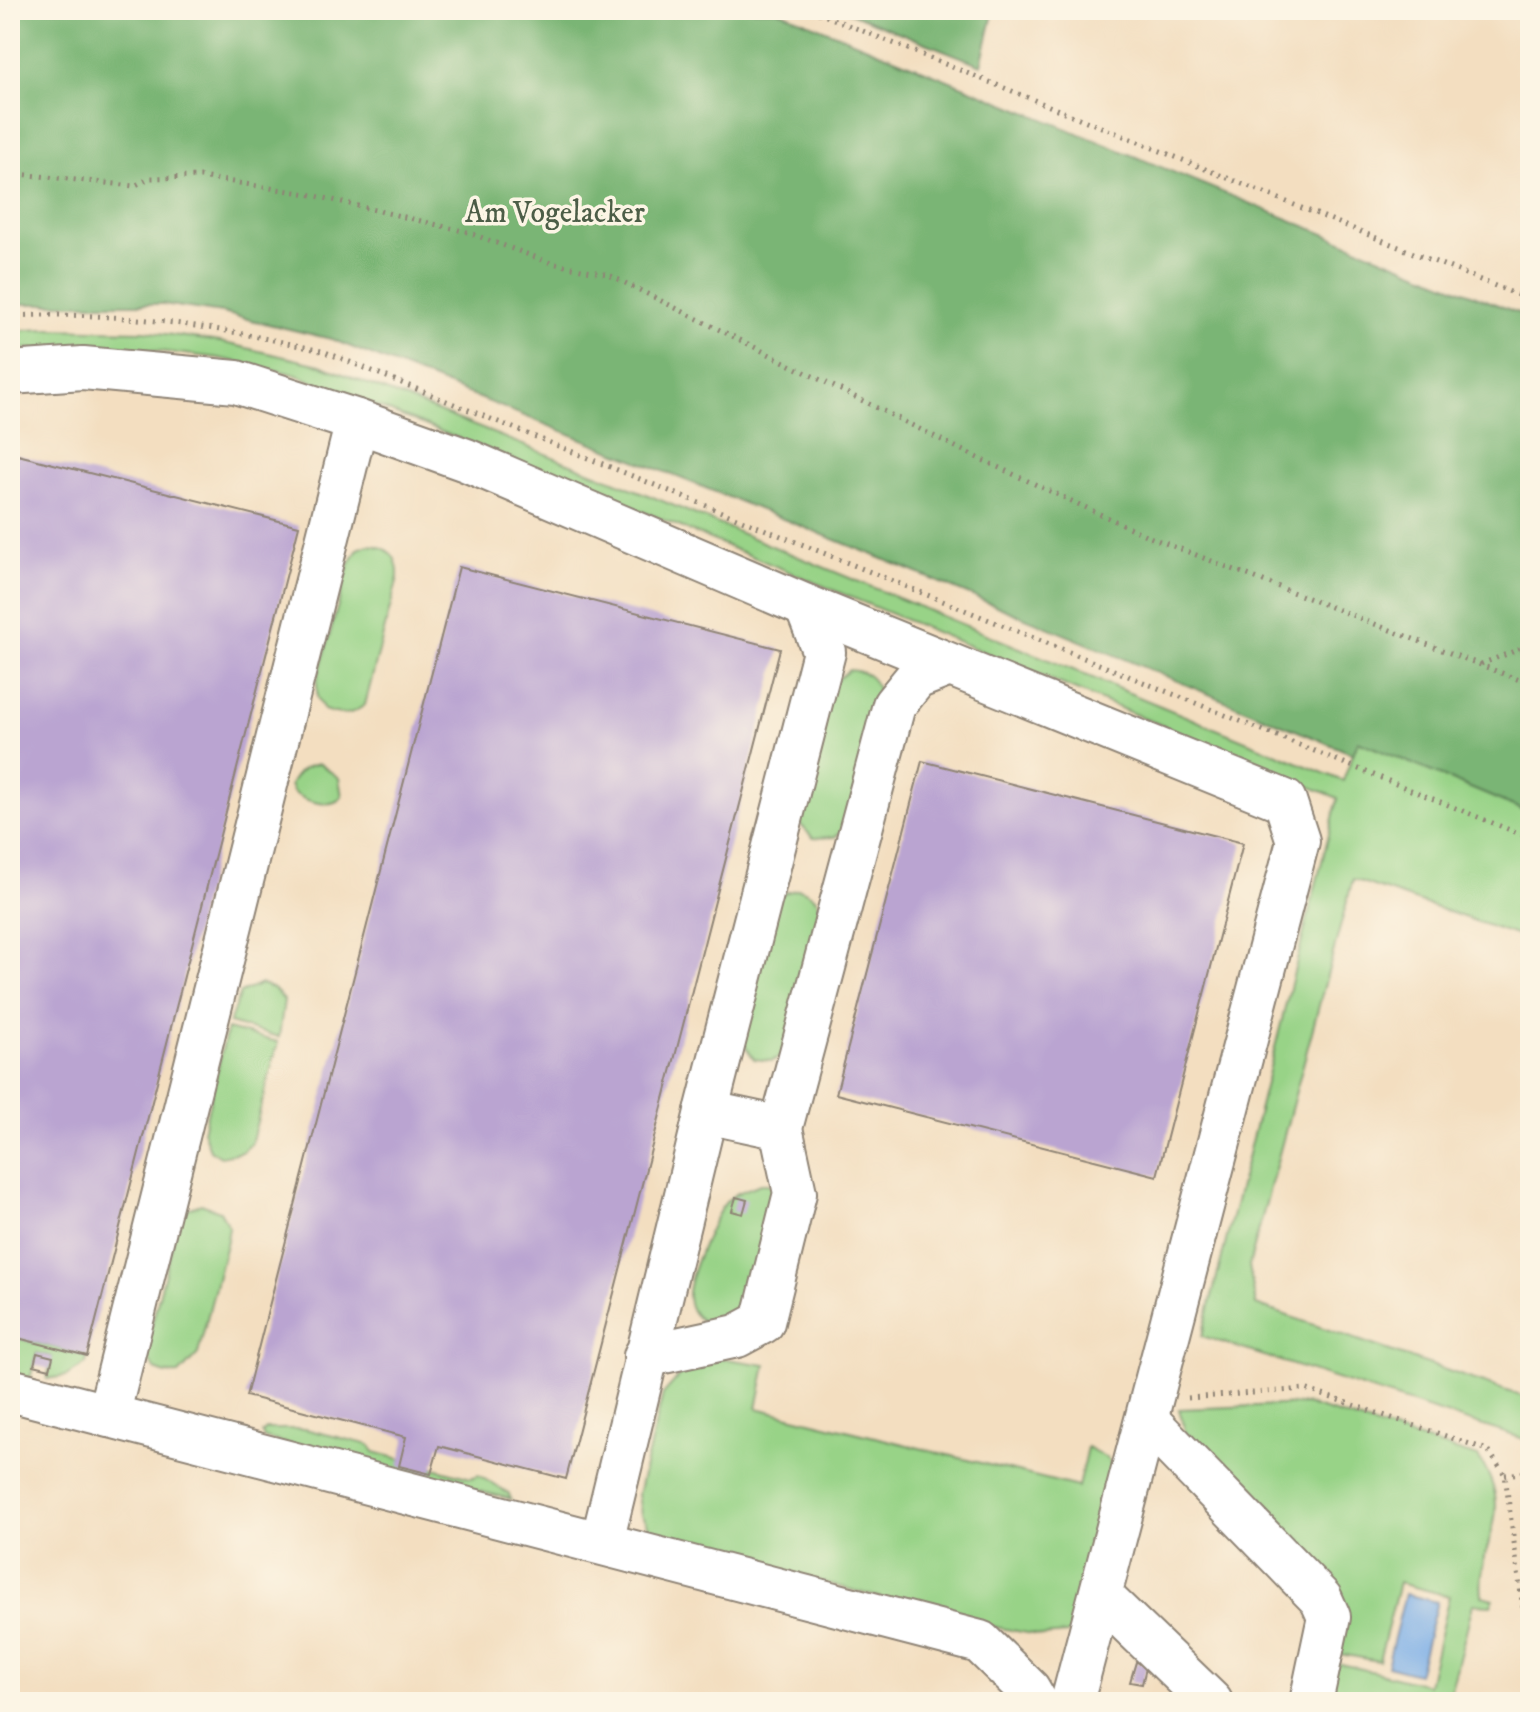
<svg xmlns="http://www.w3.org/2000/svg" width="1540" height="1712" font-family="'IM FELL DW Pica',serif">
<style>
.green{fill:#98d387;stroke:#627f59;stroke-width:2}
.forest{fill:#7ab574;stroke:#527050;stroke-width:2}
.water{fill:#7aade7;stroke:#526c89;stroke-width:2}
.building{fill:#baa4d1}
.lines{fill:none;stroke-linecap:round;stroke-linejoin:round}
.minor-casing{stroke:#8f8476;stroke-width:46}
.path{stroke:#8f8476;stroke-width:5;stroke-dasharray:2 6;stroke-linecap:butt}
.minor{stroke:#fff;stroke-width:42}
.labels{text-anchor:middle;stroke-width:7;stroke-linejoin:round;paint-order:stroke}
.park-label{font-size:30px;fill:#4c5d47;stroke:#fcf5e5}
</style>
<rect width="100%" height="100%" fill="#fcf5e5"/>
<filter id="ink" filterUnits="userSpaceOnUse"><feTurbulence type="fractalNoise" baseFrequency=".0125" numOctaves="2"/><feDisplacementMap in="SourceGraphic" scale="16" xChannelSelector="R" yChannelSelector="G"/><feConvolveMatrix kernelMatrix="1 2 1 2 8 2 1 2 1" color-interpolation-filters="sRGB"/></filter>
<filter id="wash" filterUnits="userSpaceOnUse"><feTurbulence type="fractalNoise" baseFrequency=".006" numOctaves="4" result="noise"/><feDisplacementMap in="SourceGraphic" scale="32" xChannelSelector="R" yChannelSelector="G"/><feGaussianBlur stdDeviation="1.8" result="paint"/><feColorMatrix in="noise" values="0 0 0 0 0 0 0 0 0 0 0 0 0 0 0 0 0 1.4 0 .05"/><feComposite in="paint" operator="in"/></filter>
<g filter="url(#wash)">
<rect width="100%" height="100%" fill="#f3dec0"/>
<g class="green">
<polygon points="44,329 145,331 220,342 320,365 609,479 1343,781 1358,741 1530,813 1530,940 1353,879 1249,1266 1256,1305 1530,1399 1530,1441 1202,1336 1338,798 603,495 294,374 218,358 141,349 10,349 10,331"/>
<path d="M 368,545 C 389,546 399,557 398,577 L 365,705 C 350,716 342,716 324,710 L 317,697 L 317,681 L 349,565 L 358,549 Z"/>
<path d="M 849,670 C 865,671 873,676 879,691 L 847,826 L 835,837 L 813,838 L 799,823 L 830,685 Z"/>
<path d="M 320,764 L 339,778 L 342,797 C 331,810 304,801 293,792 L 290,785 C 297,772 304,765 320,764 Z"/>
<path d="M 799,889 C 813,893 818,899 822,913 L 784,1055 L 772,1061 L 754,1059 L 740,1038 L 776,901 L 784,893 Z"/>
<polygon points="261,984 274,989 284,1000 279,1037 229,1023 240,993"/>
<polygon points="227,1029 278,1042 251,1144 242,1152 220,1156 210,1150 203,1131"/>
<path d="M 760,1184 L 769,1184 L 776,1193 L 748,1305 C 732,1326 693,1334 688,1298 C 686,1280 714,1215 727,1201 C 735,1192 749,1189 760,1184 Z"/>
<path d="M 201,1204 L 220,1211 L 229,1227 L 227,1240 L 198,1354 L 179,1374 C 159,1376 152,1370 145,1351 L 179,1218 L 187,1209 Z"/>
<polygon points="10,1336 87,1356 86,1364 66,1376 47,1379 52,1357 37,1353 30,1379 10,1374"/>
<polygon points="714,1357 766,1365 757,1408 1078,1487 1087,1447 1105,1457 1116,1469 1083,1621 1067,1634 1043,1636 974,1623 656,1537 641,1515 638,1494 663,1394 686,1368"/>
<path d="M 1305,1404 L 1478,1457 C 1519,1516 1476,1538 1482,1596 L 1493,1599 L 1491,1605 L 1473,1604 L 1448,1702 L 1327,1702 L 1337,1663 L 1428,1685 L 1449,1596 L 1399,1583 L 1379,1661 L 1340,1654 L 1185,1431 L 1179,1409 Z"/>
<polygon points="266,1429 305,1429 370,1445 374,1452 471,1478 478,1475 509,1494 511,1499 264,1438 262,1433"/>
</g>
<g class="forest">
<polygon points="10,10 777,10 1530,318 1530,813 1358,741 1353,754 871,554 331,339 222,313 163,304 10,304"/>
<polygon points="843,10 994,10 981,65"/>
</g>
<polygon class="water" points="1405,1594 1437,1602 1418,1674 1387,1666"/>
<g id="blocks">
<g class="building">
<polygon points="10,453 299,526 87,1356 10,1336"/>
<polygon points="459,567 780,649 566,1479 439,1446 431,1474 399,1466 406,1437 246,1396"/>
<polygon points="922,761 1243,843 1157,1176 836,1094"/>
<polygon points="736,1197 747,1200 743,1214 732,1211"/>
<polygon points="37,1353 53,1357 50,1369 34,1365"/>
<polygon points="1136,1662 1147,1664 1142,1684 1130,1682"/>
</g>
</g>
</g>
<g filter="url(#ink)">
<use href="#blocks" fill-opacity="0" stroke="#8f8476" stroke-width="2"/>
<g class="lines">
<defs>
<g id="minor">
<polyline points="10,373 83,368 236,382 357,421 466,460 806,606 1285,801 1298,841 1072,1702"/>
<polyline points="706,1112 781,1128"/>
<polyline points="645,1356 737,1336 763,1322 795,1193 781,1128 894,705 916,678 949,665"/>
<polyline points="10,1390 980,1642 1029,1690 1036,1702"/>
<polyline points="108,1416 357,421"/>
<polyline points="1147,1420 1321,1599 1329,1617 1311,1702"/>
<polyline points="602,1542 706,1112 824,652 806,606"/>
<polyline points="1101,1596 1211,1702"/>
</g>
</defs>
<use href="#minor" class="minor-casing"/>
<g class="path">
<polyline points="811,10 1530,300"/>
<polyline points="10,173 134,186 150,178 201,177 308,194 467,232 551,263 607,274 978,458 1152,538 1530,684"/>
<path d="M 10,316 C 118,311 220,326 325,352 L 1530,838"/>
<polyline points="1481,664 1530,645"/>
<polyline points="1188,1398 1305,1389 1488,1450 1505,1475 1530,1662"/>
<polyline points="1505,1475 1530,1472"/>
</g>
<use href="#minor" class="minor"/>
</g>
</g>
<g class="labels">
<g class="park-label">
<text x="555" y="222">Am Vogelacker</text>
</g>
</g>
<rect width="1540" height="1712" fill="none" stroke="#fcf5e5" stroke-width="40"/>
</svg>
